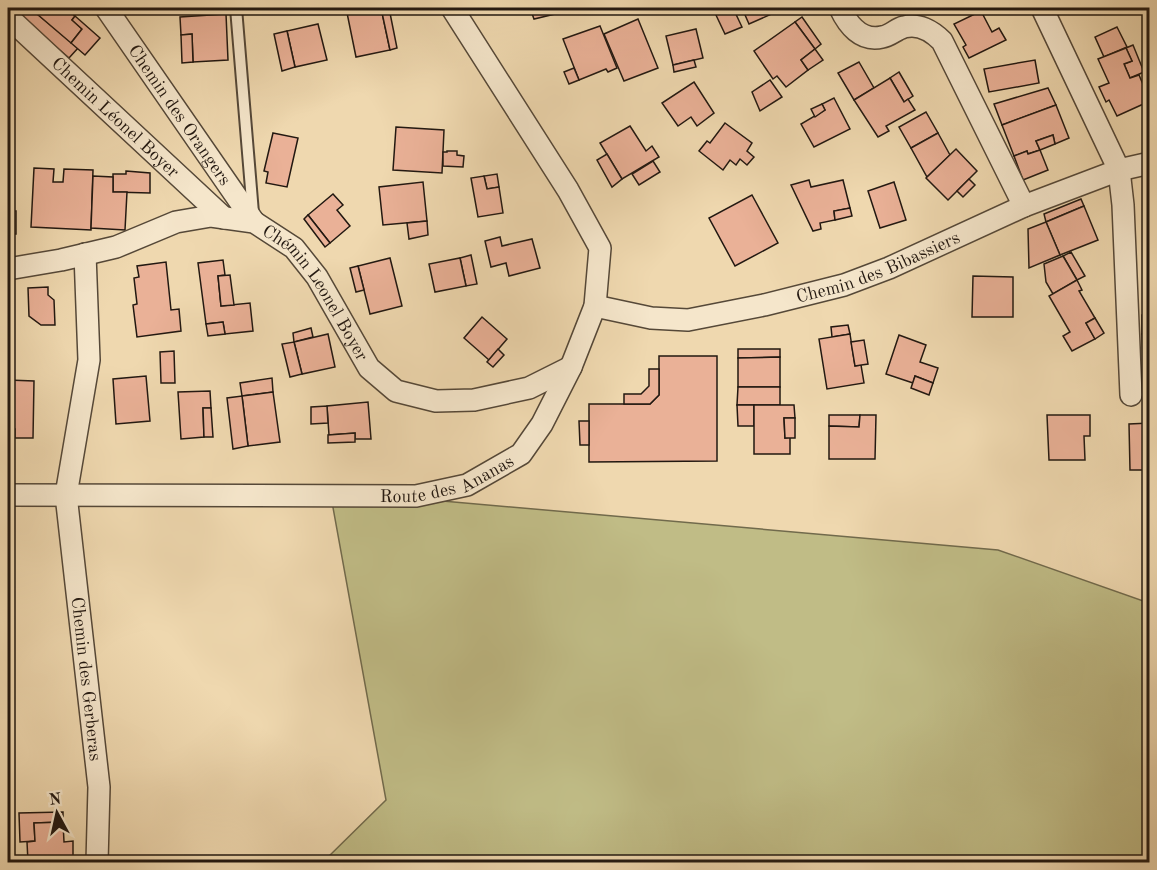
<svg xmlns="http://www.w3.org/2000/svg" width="1157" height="870" font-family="'Old Standard TT',serif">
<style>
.green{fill:#c0bc86;stroke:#716a4c;stroke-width:1.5}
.building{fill:#eab197;stroke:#221811;stroke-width:1.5}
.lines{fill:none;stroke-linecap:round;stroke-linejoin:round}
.service-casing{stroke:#554838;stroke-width:14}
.minor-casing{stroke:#554838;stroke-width:24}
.service{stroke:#f5e6cb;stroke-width:10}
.minor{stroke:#f5e6cb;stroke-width:21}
.labels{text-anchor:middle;stroke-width:4.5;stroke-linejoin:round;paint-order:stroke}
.street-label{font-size:18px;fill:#221811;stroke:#f5e6cb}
</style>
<rect width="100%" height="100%" fill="#efd8af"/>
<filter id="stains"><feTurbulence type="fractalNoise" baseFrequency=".00333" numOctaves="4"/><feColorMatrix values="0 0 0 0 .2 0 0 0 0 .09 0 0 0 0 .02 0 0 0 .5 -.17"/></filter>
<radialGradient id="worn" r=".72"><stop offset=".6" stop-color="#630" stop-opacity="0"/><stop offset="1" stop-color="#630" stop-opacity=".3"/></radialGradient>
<polygon class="green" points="330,491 998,550 1149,603 1149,862 323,862 386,800"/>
<g class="building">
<polygon points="17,8 30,8 78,48 69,58 14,11"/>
<polygon points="30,8 64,8 75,16 72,20 82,29 71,43"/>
<polygon points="346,8 381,8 390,50 356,57"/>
<polygon points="381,8 389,8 397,48 390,50"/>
<polygon points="530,8 580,8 534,19"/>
<polygon points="728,8 733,8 742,27 725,34 715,13"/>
<polygon points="742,8 785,8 749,24"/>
<polygon points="981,11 992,32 999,28 1006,40 969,58 963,47 966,45 954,24"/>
<polygon points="226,14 228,60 193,62 192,34 181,35 180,17"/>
<polygon points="75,16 100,38 85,55 71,43 82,29 72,20"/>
<polygon points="802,17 821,44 815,49 795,22"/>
<polygon points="638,19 658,68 624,81 604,34"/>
<polygon points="795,22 815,49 801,60 808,70 786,87 777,76 773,79 754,51"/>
<polygon points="318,24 327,60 295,67 287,31"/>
<polygon points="600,26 617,68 608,72 606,69 579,80 563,39"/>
<polygon points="1117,27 1127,47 1104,57 1095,37"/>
<polygon points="696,29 703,58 673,65 666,36"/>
<polygon points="287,31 295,67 282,71 274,34"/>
<polygon points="192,34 193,62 182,63 181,35"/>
<polygon points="1133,45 1144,72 1130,78 1124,64 1132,61 1126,48"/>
<polygon points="1126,48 1132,61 1124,64 1130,78 1139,75 1150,101 1117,116 1109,100 1106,102 1099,87 1109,83 1098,59"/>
<polygon points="815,49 823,60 808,70 801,60"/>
<polygon points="694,60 696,67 674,72 673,65"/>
<polygon points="1035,60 1039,83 989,92 984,69"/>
<polygon points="859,62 874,88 854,100 838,73"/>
<polygon points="574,68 579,80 569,84 564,72"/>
<polygon points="899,72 913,96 904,102 890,78"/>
<polygon points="890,78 904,102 908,99 915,110 886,126 889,131 878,137 854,100"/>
<polygon points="770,80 782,97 760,111 752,92"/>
<polygon points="694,82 714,113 697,126 691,117 678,126 662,103"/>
<polygon points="8,88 13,88 11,128 8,128"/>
<polygon points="1048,88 1056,105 1002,125 994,104"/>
<polygon points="834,98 850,129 814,147 801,124 825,110 822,104"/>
<polygon points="822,104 825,110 815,117 811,109"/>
<polygon points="1056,105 1069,138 1055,144 1053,135 1036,141 1040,150 1028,154 1027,151 1014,156 1002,125"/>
<polygon points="926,112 938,133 911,148 899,127"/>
<polygon points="725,123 752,143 747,151 754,157 747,165 740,159 736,165 730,160 723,170 699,151 707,141 710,143"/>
<polygon points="630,126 646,151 652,146 659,157 622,179 600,143"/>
<polygon points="396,127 444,130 442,173 393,170"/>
<polygon points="273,133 298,138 287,187 266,183 268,172 264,171"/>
<polygon points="938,133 950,155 927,177 911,148"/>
<polygon points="1053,135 1055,144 1040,150 1036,141"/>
<polygon points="956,149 977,171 948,200 926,178"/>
<polygon points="1040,150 1048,170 1023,180 1014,156 1027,151 1028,154"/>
<polygon points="447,151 457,151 457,155 464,156 463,167 443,166 443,152 447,152"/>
<polygon points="607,154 622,179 612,187 597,160"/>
<polygon points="8,156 13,156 11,211 16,211 16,234 8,234"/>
<polygon points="653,161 660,172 639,185 632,174"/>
<polygon points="34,168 54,169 53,182 63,182 64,169 93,170 91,230 31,227"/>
<polygon points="126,171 150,173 150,193 113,192 113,174 126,174"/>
<polygon points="497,174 499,187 487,189 484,176"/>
<polygon points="93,176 113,177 113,192 127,192 125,230 91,228"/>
<polygon points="484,176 487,189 499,187 503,213 478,217 471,178"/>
<polygon points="969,179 975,185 963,197 957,191"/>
<polygon points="809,180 811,187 843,180 850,208 834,211 835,220 820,223 821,229 813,231 791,185"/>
<polygon points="423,182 427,221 383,225 379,187"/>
<polygon points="894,182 906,220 880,228 868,191"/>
<polygon points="333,194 343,205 337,210 350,226 330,243 308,215"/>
<polygon points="752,195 778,243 735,266 709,218"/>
<polygon points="1081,199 1084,206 1046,222 1044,214"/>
<polygon points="1084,206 1098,240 1060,255 1046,222"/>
<polygon points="850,208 852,216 835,220 834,211"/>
<polygon points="308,215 330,243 325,247 304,219"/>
<polygon points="427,221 428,235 409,239 407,223"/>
<polygon points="1046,222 1060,255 1029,268 1028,229"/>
<polygon points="500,237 502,246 532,239 540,268 509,276 506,263 491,267 485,241"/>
<polygon points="1071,252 1085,276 1077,280 1063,256"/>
<polygon points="471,255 477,284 466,286 460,258"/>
<polygon points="1063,256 1077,280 1053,294 1046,282 1044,264"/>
<polygon points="390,258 402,306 370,314 358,266"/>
<polygon points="460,258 466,286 435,292 429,264"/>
<polygon points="223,260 225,275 218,276 221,306 250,303 253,331 225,334 223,322 206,324 198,263"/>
<polygon points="166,262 171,310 179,309 181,331 137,337 133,305 137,304 134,278 139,277 137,266"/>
<polygon points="358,266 364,290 356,292 350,268"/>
<polygon points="230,275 234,305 221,306 218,276"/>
<polygon points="973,276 1013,277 1013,317 972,317"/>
<polygon points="1077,280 1082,290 1079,291 1095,318 1086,323 1095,339 1072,351 1063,336 1070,332 1049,296"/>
<polygon points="48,287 48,295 54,300 55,325 41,325 29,316 28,288"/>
<rect x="1142" y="315" width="8" height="19"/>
<polygon points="482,317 507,339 489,360 464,338"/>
<polygon points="1095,318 1104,333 1095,339 1086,323"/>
<polygon points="223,322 225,334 208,336 206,324"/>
<polygon points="848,325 850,334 832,337 831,327"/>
<polygon points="311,328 313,337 294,342 293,333"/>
<polygon points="328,334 335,367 302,374 294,342"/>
<polygon points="850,334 855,366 861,365 864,383 827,389 819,339"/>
<polygon points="1142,334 1150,334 1150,395 1144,395"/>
<polygon points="899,335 926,345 920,362 938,368 933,383 915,376 913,383 886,374"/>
<polygon points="864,340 868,364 855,366 851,342"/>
<polygon points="294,342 302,374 290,377 282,344"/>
<polygon points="498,349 504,355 493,367 487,362"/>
<polygon points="738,349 780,349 780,357 738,358"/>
<polygon points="174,351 175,383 161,383 160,352"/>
<polygon points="659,356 717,356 717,461 589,462 589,404 650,404 659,395"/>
<polygon points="780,357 780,387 738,387 738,358"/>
<polygon points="649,369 659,369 659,395 650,404 624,404 624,394 641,394 649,386"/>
<polygon points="146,376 150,421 116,424 113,379"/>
<polygon points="915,376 933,383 929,395 911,388"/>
<polygon points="272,378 273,392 242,396 240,383"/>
<polygon points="8,380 34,381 33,438 15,438 15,429 8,429"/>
<polygon points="738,387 780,387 780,405 737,405"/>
<polygon points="210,391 211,408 203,408 204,437 181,439 178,392"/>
<polygon points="273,392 280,442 248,446 242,396"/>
<polygon points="242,396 248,446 233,449 227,398"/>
<polygon points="368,402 371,439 355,439 355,433 329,435 327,406"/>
<polygon points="737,405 754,405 754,426 738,426"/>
<polygon points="754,405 794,405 795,418 784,418 785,438 790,437 790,454 754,454"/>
<polygon points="327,406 328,423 311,424 311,407"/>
<polygon points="203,408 211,408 213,437 204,437"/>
<polygon points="829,415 860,415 859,427 829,426"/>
<polygon points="860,415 876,415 875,459 829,459 829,426 859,427"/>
<polygon points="1047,415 1090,415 1090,436 1084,436 1085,460 1049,460"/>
<polygon points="784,418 795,418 795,438 785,438"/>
<polygon points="579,421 589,421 589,445 580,445"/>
<polygon points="1150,423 1150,470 1130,470 1129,424"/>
<polygon points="355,433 355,442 328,443 328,435"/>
<polygon points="63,812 63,822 34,823 35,841 20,842 19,813"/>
<polygon points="63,822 64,842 73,841 73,862 28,862 27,842 35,841 34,823"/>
</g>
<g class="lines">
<defs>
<polyline id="service" points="236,8 253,213"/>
<g id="minor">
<path id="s1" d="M 106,8 L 254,222"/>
<path d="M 840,8 C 848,25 861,42 882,37 C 890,36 896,29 904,27 C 918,23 932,31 942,41 L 1024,206"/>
<polyline points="1042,8 1119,170 1123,205 1131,395"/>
<path id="s2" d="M 8,17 L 224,218"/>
<path id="s3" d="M 85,254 L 89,360 L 66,495 L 99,787 L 97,862"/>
<path id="s4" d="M 8,269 L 61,260 L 116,247 L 176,222 L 211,216 L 254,222 L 294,248 L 317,277 L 369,368 L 396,391 L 436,401 L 474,400 L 529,388 L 571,367"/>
<path id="s5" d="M 595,306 L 651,318 L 688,320 L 764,305 L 844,285 L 889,268 L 1024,206 L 1119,170 L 1150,163"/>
<path id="s6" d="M 8,495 L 416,496 L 467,485 L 521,454 L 542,424 L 571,367 L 595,306 L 600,248 L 568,190 L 452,8"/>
</g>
</defs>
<use href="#service" class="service-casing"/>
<use href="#minor" class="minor-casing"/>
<use href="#service" class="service"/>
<use href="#minor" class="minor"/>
</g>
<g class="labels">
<g class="street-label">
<text dy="6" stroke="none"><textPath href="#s1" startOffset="130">Chemin des Orangers</textPath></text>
<text dy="6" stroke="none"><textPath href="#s2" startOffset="147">Chemin Léonel Boyer</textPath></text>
<text dy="6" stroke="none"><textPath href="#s5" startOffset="292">Chemin des Bibassiers</textPath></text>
<text dy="6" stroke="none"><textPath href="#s4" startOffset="350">Chémin Leonel Boyer</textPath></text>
<text dy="6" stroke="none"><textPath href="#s6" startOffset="442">Route des Ananas</textPath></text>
<text dy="6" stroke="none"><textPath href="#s3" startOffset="428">Chemin des Gerberas</textPath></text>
</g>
</g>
<rect width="1157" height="870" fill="none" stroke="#efd8af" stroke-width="30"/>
<rect x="9" y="9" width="1139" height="852" fill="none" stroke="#221811" stroke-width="3"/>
<rect x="15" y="15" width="1127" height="840" fill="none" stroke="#221811" stroke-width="1.5"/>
<g transform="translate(57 813) rotate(352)" stroke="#f5e6cb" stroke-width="4.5" paint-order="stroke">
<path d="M0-4.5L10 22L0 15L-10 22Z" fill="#221811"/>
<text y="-9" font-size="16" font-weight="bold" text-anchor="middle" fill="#221811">N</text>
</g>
<rect width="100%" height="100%" filter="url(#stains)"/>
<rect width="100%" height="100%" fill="url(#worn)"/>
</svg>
